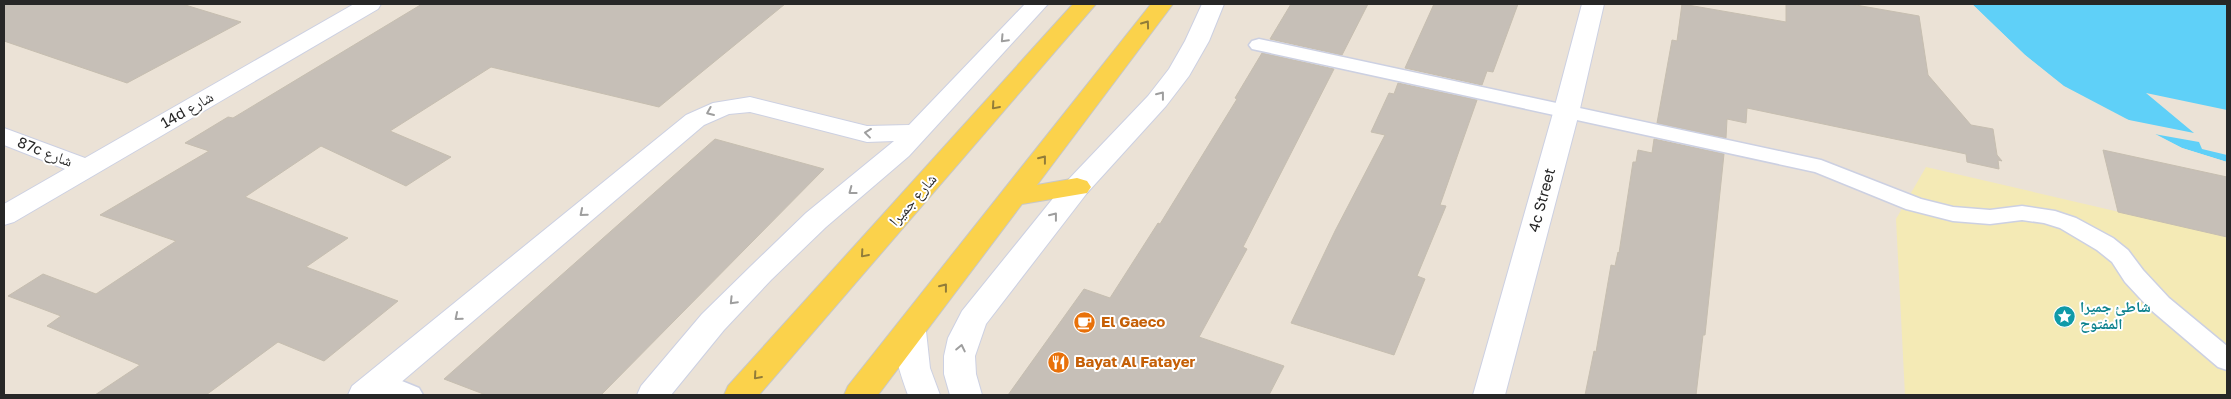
<svg xmlns="http://www.w3.org/2000/svg" width="2231" height="399" font-family="'Golos Text','Noto Naskh Arabic',sans-serif">
<style>
.sand{fill:#f4eab5}
.water{fill:#5fd0f8}
.pier{fill:#ebe2d6}
.building{fill:#c6bfb7;stroke:#c6beb0}
.lines{fill:none;stroke-linecap:round;stroke-linejoin:round}
.service-casing{stroke:#ccd0e2;stroke-width:3}
.minor-casing{stroke:#ccd0e2;stroke-width:2}
.primary-casing{stroke:#c7c7c7;stroke-width:2}
.service{fill:#fff;fill-rule:evenodd}
.minor{fill:#fff;fill-rule:evenodd}
.primary{fill:#fbd24b;fill-rule:evenodd}
.oneway{stroke:#917c39}
.oneway2{stroke:#9e9e9e}
.labels{text-anchor:middle;stroke-width:4;stroke-linejoin:round;paint-order:stroke}
.street-label{font-size:15px;fill:#272727;stroke:#fff}
.culture-label{font-size:15px;font-weight:bold;fill:#0d838f;stroke:#fff;text-anchor:start}
.food-label{font-size:15px;font-weight:bold;fill:#c56008;stroke:#fff;text-anchor:start}
</style>
<rect width="100%" height="100%" fill="#ebe2d6"/>
<polygon class="sand" points="1926,167 2227,237 2227,395 1905,395 1896,219"/>
<polygon class="water" points="1972,4 2227,4 2227,162 2182,148 2064,86 2025,55"/>
<polygon class="pier" points="1969,4 1972,4 2025,55 2063,86 2124,119 2194,133 2146,93 2227,110 2227,155 2202,149 2199,142 2154,134 2182,148 2227,162 2227,165 2181,150 2062,88 2023,57"/>
<g class="building">
<polygon points="4,4 182,4 241,22 127,83 4,41"/>
<polygon points="422,4 785,4 659,107 491,67 390,131 451,157 406,186 321,146 245,197 348,238 306,267 398,301 324,361 278,342 206,395 95,395 140,365 47,326 61,316 8,296 43,274 96,294 176,241 100,215 209,151 185,143 228,117 233,118"/>
<polygon points="1291,4 1368,4 1342,55 1270,39"/>
<polygon points="1434,4 1518,4 1493,72 1487,71 1482,85 1405,68"/>
<polygon points="1682,4 1786,22 1786,4 1850,4 1919,16 1928,75 1971,125 1993,129 1997,155 2002,161 1998,160 1999,169 1967,162 1966,154 1747,108 1746,123 1727,119 1726,138 1657,123 1672,40 1677,41"/>
<polygon points="1262,53 1334,69 1243,247 1247,249 1199,337 1284,366 1269,395 1008,395 1084,289 1110,298 1158,223 1160,224 1237,99 1235,98"/>
<polygon points="1398,83 1477,100 1440,205 1446,206 1417,276 1425,279 1394,355 1291,323 1335,231 1385,135 1371,132 1389,93 1394,94"/>
<polygon points="715,139 824,169 601,395 486,395 444,379"/>
<polygon points="1654,139 1724,154 1705,335 1703,335 1696,395 1585,395 1594,351 1596,352 1611,265 1615,266 1618,252 1619,253 1633,162 1636,162 1638,150 1652,153"/>
<polygon points="2103,150 2227,177 2227,237 2118,212"/>
</g>
<g class="lines">
<defs>
<g id="service">
<polygon points="1259,39 1821,160 1921,199 1953,207 1990,210 2022,206 2055,211 2076,218 2113,238 2128,250 2143,270 2169,298 2227,346 2227,370 2218,367 2151,310 2125,282 2112,262 2097,250 2060,228 2044,223 2022,220 1990,224 1953,221 1906,209 1815,172 1252,49 1249,45 1252,41"/>
<path d="M 380,372 L 419,388 L 423,395 C 405,396 377,399 367,382 L 371,375 Z"/>
</g>
<g id="minor">
<polygon points="354,4 381,4 378,9 14,222 4,225 4,204 65,169 4,145 4,128 85,158"/>
<polygon points="1025,4 1048,4 909,156 826,227 771,280 724,330 671,395 637,395 641,386 702,314 751,266 806,213 894,141 867,142 750,112 729,114 704,125 386,395 348,395 352,386 686,115 713,103 750,97 867,126 909,125"/>
<polygon points="1202,4 1224,4 1209,41 1189,76 1166,106 1087,193 986,324 975,356 976,374 982,395 950,395 944,374 944,356 948,338 962,311 1067,181 1148,96 1169,69 1185,41"/>
<polygon points="1582,4 1604,4 1579,113 1505,395 1473,395 1553,113"/>
<path d="M 910,320 L 921,323 L 926,331 L 930,368 L 940,395 L 908,395 C 901,375 888,342 899,323 Z"/>
</g>
<g id="primary">
<polygon points="1073,4 1096,4 759,395 724,395 728,386"/>
<polygon points="1151,4 1173,4 1037,185 1077,178 1087,181 1091,187 1087,193 1022,204 878,395 844,395 848,386"/>
</g>
</defs>
<use href="#service" class="service-casing"/>
<use href="#minor" class="minor-casing"/>
<use href="#primary" class="primary-casing"/>
<use href="#service" class="service"/>
<use href="#minor" class="minor"/>
<use href="#primary" class="primary"/>
</g>
<defs><path id="oneway-chevron" d="M-2-3.5L2.5 0L-2 3.5" fill="none" stroke-width="1.6" stroke-linecap="round" stroke-linejoin="round" transform="scale(1.25)"/></defs>
<g class="oneway">
<use href="#oneway-chevron" transform="translate(1146 24) rotate(-54)"/>
<use href="#oneway-chevron" transform="translate(995 106) rotate(131)"/>
<use href="#oneway-chevron" transform="translate(1043 159) rotate(-52)"/>
<use href="#oneway-chevron" transform="translate(864 254) rotate(131)"/>
<use href="#oneway-chevron" transform="translate(944 287) rotate(-52)"/>
<use href="#oneway-chevron" transform="translate(757 376) rotate(131)"/>
</g>
<g class="oneway2">
<use href="#oneway-chevron" transform="translate(1004 39) rotate(133)"/>
<use href="#oneway-chevron" transform="translate(1161 95) rotate(-52)"/>
<use href="#oneway-chevron" transform="translate(710 112) rotate(157)"/>
<use href="#oneway-chevron" transform="translate(868 133) rotate(-173)"/>
<use href="#oneway-chevron" transform="translate(852 191) rotate(143)"/>
<use href="#oneway-chevron" transform="translate(583 213) rotate(140)"/>
<use href="#oneway-chevron" transform="translate(1054 216) rotate(-52)"/>
<use href="#oneway-chevron" transform="translate(733 301) rotate(134)"/>
<use href="#oneway-chevron" transform="translate(458 317) rotate(140)"/>
<use href="#oneway-chevron" transform="translate(961 348) rotate(-78)"/>
</g>
<defs>
<symbol id="sight-disc" viewBox="-11 -11 22 22"><circle r="9.5" fill="#0f9aa8" stroke="#fff"/><path d="M0-6L1.8-2.2L6-1.7L2.9 1.2L3.7 5.4L0 3.3L-3.7 5.4L-2.9 1.2L-6-1.7L-1.8-2.2Z" fill="#fff"/></symbol>
<symbol id="cafe-disc" viewBox="-11 -11 22 22"><circle r="9.5" fill="#e8710a" stroke="#fff"/><path d="M-5.5-4.5H6V0H3Q3 3.5 0 3.5H-2.5Q-5.5 3.5-5.5 0ZM3-3.2v2h1.7v-2ZM-6 4.5H4V6H-6Z" fill="#fff"/></symbol>
<symbol id="restaurant-disc" viewBox="-11 -11 22 22"><circle r="9.5" fill="#e8710a" stroke="#fff"/><path d="M-5-6h1v4h1v-4h1v4h1v-4h1v5L-1.5 .5V6h-2V.5L-5-1ZM5-6V6H3V1.5H1.5Q1.5-4 5-6Z" fill="#fff"/></symbol>
</defs>
<g fill-rule="evenodd">
<use href="#sight-disc" x="2052" y="304" width="25" height="25"/>
<use href="#cafe-disc" x="1072" y="310" width="25" height="25"/>
<use href="#restaurant-disc" x="1046" y="350" width="25" height="25"/>
</g>
<g class="labels">
<g class="street-label">
<text transform="translate(187 110) rotate(-30)" y="5">14d شارع</text>
<text transform="translate(45 152) rotate(21)" y="5">87c شارع</text>
<text transform="translate(913 200) rotate(-49)" y="5">شارع جميرا</text>
<text transform="translate(1542 200) rotate(-75)" y="5">4c Street</text>
</g>
<g class="culture-label">
<text x="2080" y="312">شاطئ جميرا<tspan x="2080" dy="17">المفتوح</tspan></text>
</g>
<g class="food-label">
<text x="1101" y="327">El Gaeco</text>
<text x="1075" y="367">Bayat Al Fatayer</text>
</g>
</g>
<rect width="2231" height="399" fill="none" stroke="#272727" stroke-width="10"/>
</svg>
